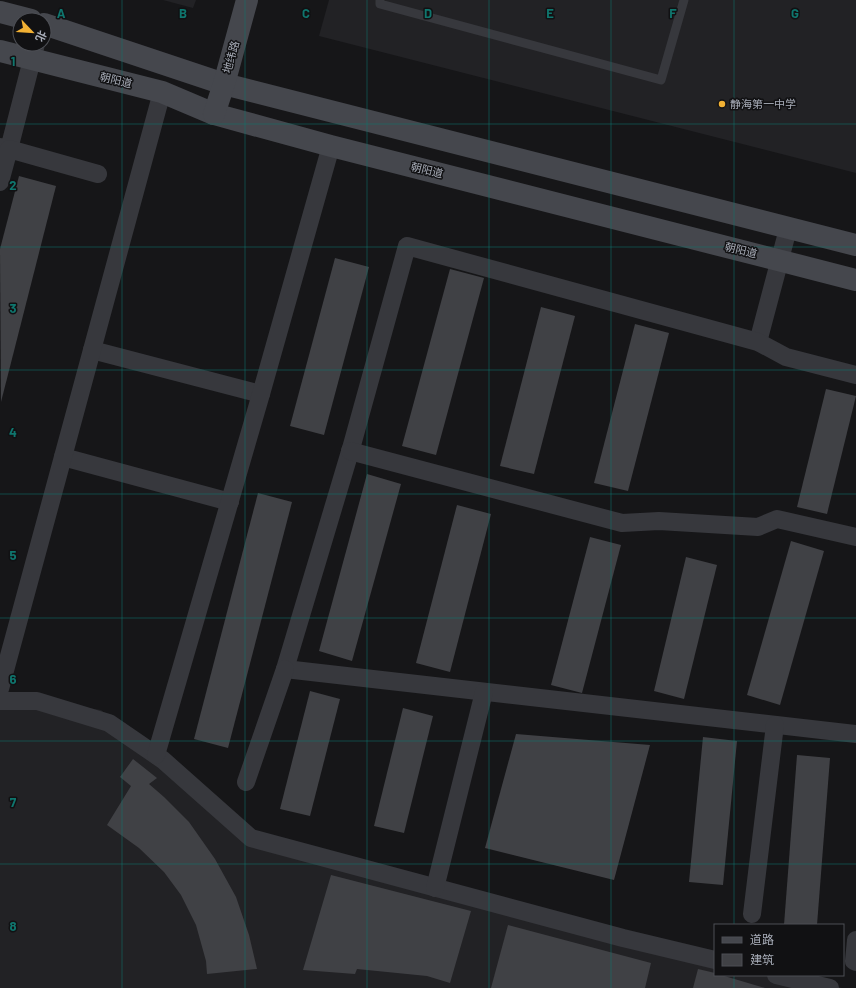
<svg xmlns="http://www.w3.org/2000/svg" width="856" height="988" font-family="Barlow,'Noto Sans SC',sans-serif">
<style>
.built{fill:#222225}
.building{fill:#404145}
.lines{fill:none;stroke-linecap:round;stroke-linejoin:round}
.service{stroke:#37383d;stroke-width:9}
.minor{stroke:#37383d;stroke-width:18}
.secondary{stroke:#45474d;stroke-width:22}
.grid{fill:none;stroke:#0f766e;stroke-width:1;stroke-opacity:0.55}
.poi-dot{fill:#f2b134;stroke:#111113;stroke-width:1.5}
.labels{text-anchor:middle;stroke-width:3;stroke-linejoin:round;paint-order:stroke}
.street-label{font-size:11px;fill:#a8adb8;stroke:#111113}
.poi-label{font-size:11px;fill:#a8adb8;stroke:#111113;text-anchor:start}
.grid-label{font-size:13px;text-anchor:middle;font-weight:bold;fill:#0f766e;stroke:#111113;stroke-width:3;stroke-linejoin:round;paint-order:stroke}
</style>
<rect width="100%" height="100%" fill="#161618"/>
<g class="built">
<polygon points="163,0 196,0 193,8"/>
<polygon points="329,0 856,0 856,173 319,36"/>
<polygon points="29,699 101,710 153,754 261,836 715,955 715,975 792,975 842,988 0,988 0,702"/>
</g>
<g class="building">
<polygon points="19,176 56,186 1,402 0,249"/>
<polygon points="335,258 369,267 324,435 290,426"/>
<polygon points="450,269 484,278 436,455 402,446"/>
<polygon points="541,307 575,316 534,474 500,466"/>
<polygon points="635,324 669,333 628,491 594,483"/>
<polygon points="826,389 856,396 827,514 797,507"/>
<polygon points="367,474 401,484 352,661 319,651"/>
<polygon points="258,493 292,502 228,748 194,739"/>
<polygon points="457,505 491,514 450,672 416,663"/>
<polygon points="590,537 621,545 582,693 551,685"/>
<polygon points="791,541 824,551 780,705 747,695"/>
<polygon points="686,557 717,565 684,699 654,691"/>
<polygon points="310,691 340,699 310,816 280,809"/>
<polygon points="403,708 433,716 404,833 374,826"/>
<polygon points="516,734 650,745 614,880 485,848"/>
<polygon points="703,737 737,741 723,885 689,882"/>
<polygon points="797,755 830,758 817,925 784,925"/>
<polygon points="133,759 157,778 149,784 164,797 189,822 215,859 236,897 249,935 257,969 207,974 206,961 196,925 181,895 164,872 139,848 107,825 131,786 120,777"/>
<polygon points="331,875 471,911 450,983 427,976 357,969 355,974 303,970"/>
<polygon points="508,925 651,963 645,988 491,988"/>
<polygon points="698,969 715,973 715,975 721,975 765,988 693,988"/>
</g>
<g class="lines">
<polyline class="service" points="380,0 380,4 661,80 684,0"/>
<g class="minor">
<polyline points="0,147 9,149 36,44"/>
<polyline points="0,182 9,149 98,174"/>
<polyline points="758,342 788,229"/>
<polyline points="92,350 261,394"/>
<polyline points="856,375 786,357 758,342 407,246 352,445 285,669 856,734"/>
<polyline points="350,451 622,523 659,521 758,527 777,519 856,537"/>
<polyline points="63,457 230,502"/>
<polyline points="0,689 162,92"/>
<polyline points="0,701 37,701 109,723 163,760 251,838 623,938 715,960"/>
<polyline points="156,755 261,394 331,146"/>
<polyline points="246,782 285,669"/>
<polyline points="435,888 484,692"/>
<polyline points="752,914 775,725"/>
<polyline points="856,940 854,961 856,962"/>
<polyline points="776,975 830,988"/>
</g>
<g class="secondary">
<polyline points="0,12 31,20"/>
<polyline points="44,24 224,84 856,245"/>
<polyline points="0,51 162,92 214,114 331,146 856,280"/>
<polyline points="214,114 224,84 247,0"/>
</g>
</g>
<path class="grid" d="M 122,0 L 122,988M 245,0 L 245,988M 367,0 L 367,988M 489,0 L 489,988M 611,0 L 611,988M 734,0 L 734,925M 0,124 L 856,124M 0,247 L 856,247M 0,370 L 856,370M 0,494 L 856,494M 0,618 L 856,618M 0,741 L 856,741M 0,864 L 856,864M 734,975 L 734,988"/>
<circle class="poi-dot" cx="722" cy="104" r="4"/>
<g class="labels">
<g class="street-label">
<text transform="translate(231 57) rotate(-74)" y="4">地纬路</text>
<text transform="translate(116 80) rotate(14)" y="4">朝阳道</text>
<text transform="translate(427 170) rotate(14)" y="4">朝阳道</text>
<text transform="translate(741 250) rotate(14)" y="4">朝阳道</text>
</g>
<g class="poi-label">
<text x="730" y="108">静海第一中学</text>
</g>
</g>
<g class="grid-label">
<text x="61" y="18">A</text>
<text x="183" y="18">B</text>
<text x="306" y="18">C</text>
<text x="428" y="18">D</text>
<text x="550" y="18">E</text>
<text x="673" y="18">F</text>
<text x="795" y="18">G</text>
<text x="13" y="66">1</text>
<text x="13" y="190">2</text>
<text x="13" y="313">3</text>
<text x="13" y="437">4</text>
<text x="13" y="560">5</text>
<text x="13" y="684">6</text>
<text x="13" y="807">7</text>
<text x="13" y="931">8</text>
</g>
<rect x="714" y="924" width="130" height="52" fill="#111113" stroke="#4d4f55"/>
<rect x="722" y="937" width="20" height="6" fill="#45474d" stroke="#4d4f55"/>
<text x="750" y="944" font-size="12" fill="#a8adb8">道路</text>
<rect x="722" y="954" width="20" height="12" fill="#404145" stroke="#4d4f55"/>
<text x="750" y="964" font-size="12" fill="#a8adb8">建筑</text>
<g transform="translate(32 32) rotate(115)"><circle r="19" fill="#111113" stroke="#4d4f55"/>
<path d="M0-3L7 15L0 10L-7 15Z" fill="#f2b134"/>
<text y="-6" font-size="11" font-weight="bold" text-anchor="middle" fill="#a8adb8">北</text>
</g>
</svg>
